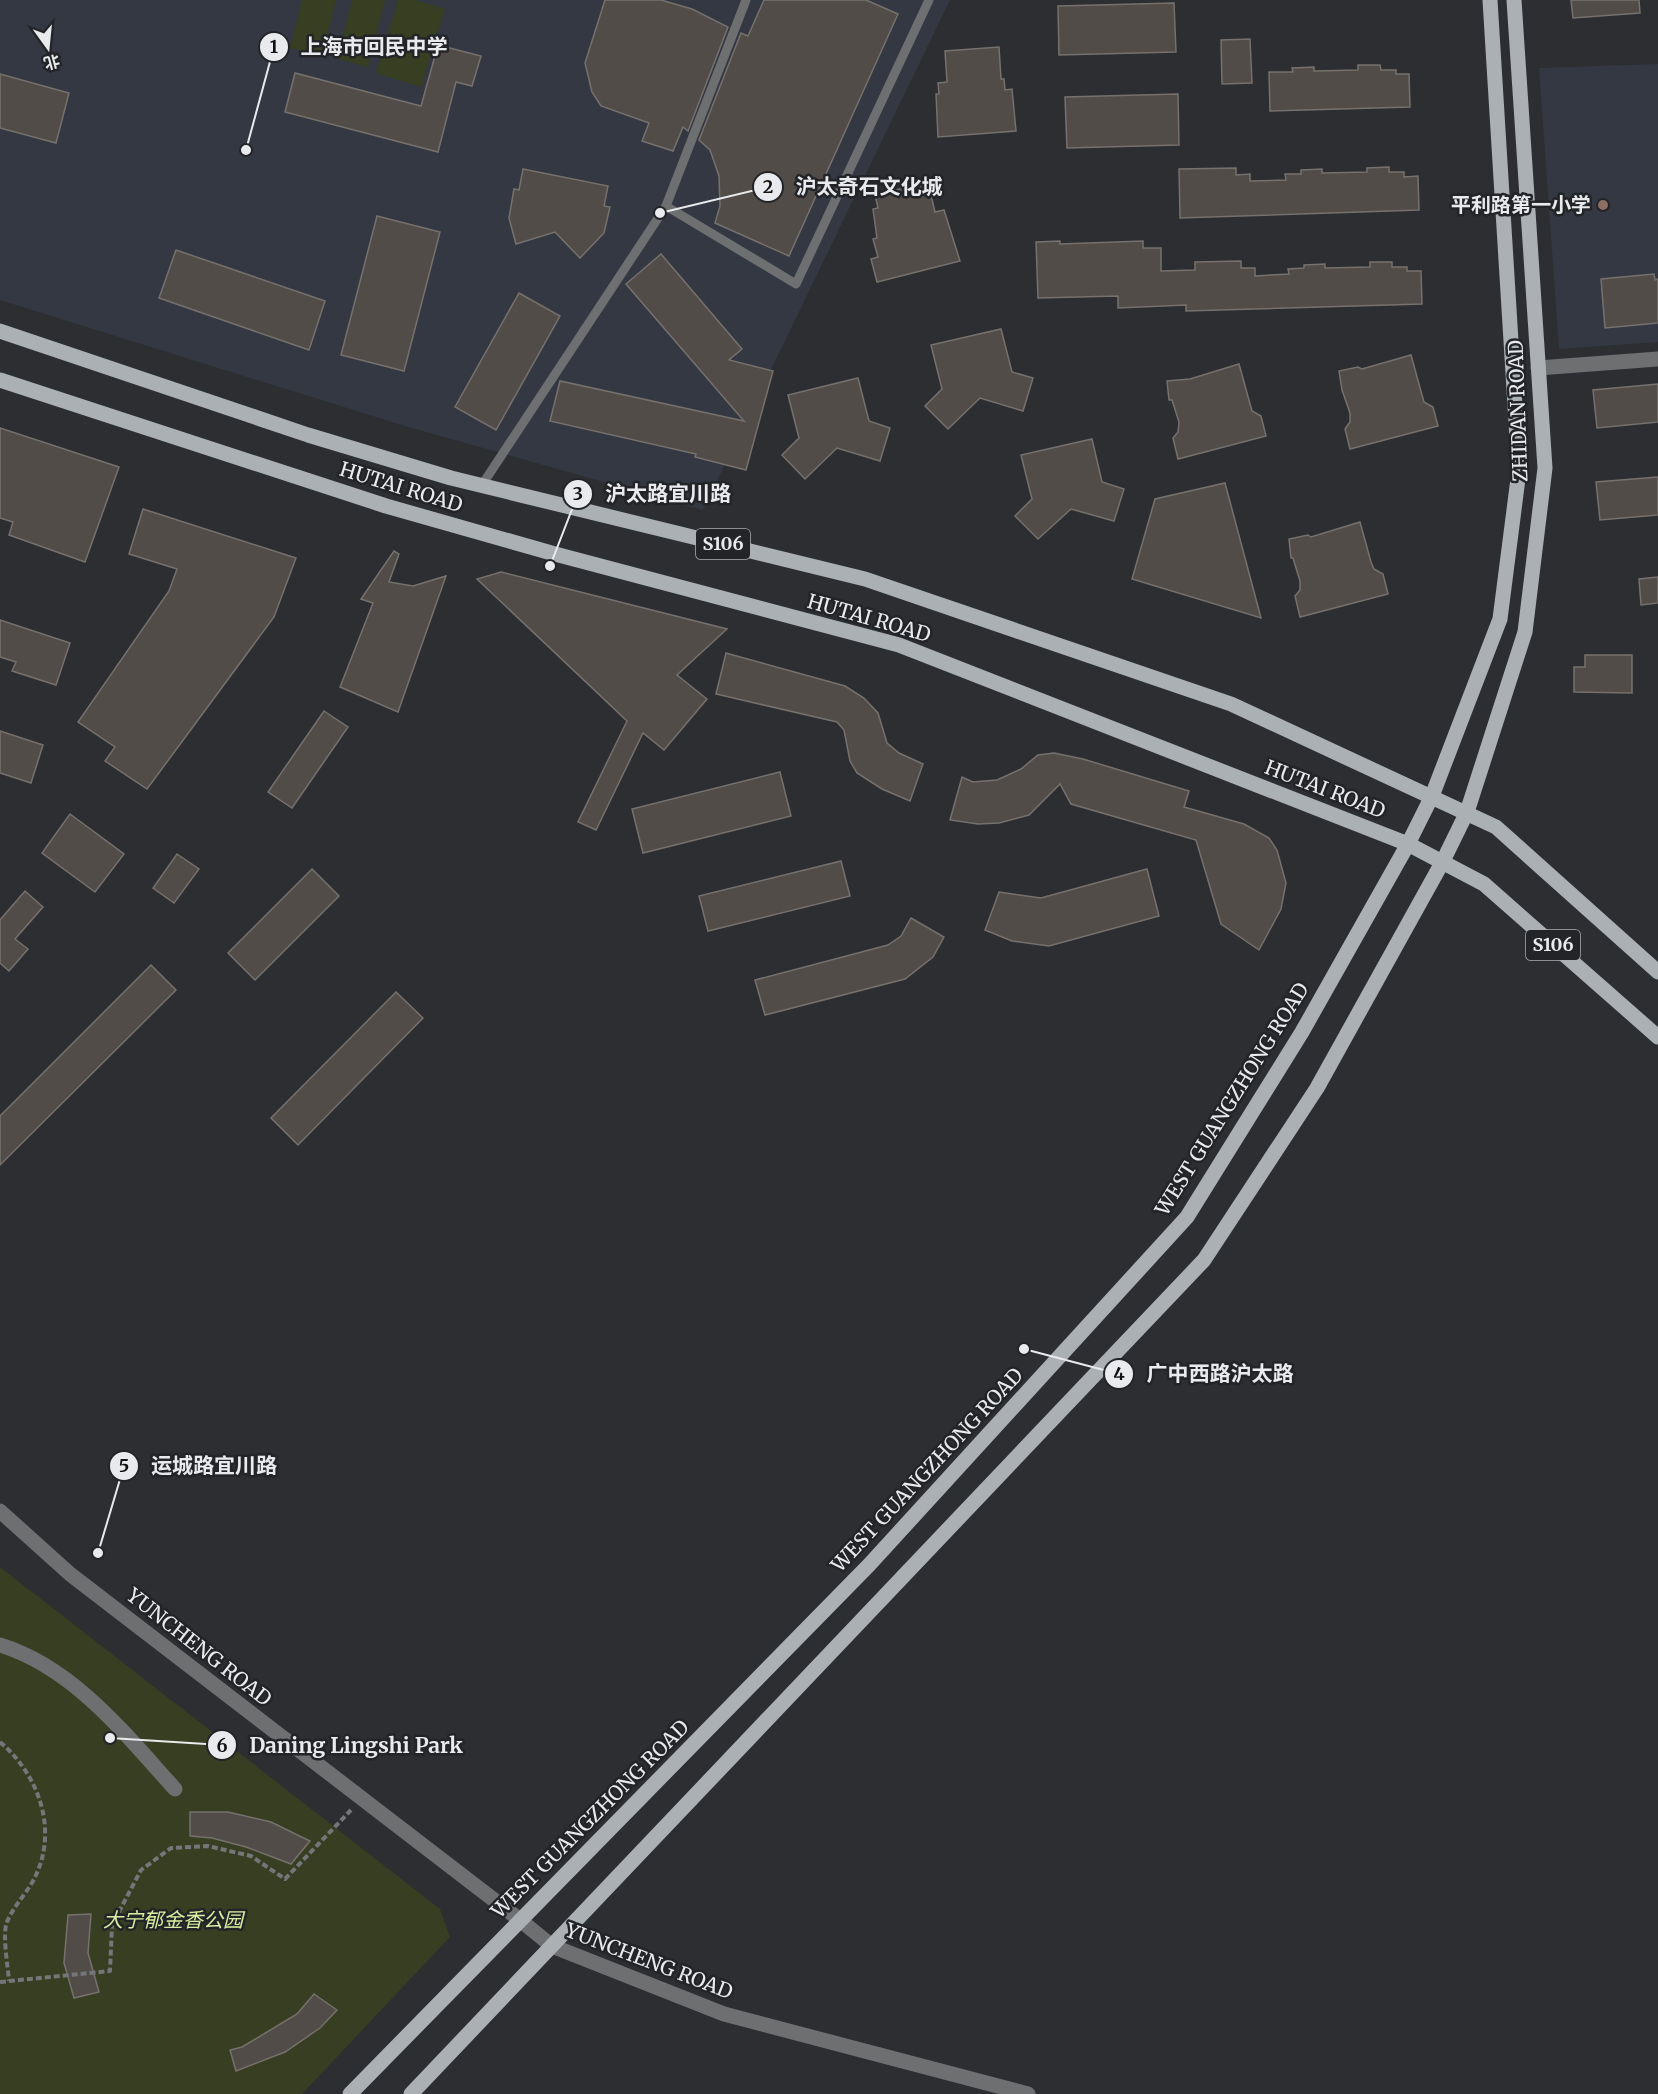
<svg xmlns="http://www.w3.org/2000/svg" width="1658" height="2094" font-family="Merriweather,'Noto Sans SC',serif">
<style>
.built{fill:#343842}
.green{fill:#373e22}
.building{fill:#514c48;stroke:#76716d;stroke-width:1.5}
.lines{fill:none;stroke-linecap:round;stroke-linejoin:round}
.path{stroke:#74767a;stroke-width:4;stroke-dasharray:6 3;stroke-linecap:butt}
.service{stroke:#6d6f71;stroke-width:9}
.minor{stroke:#6d6f71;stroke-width:15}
.tertiary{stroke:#6d6f71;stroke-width:15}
.primary{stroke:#abb0b4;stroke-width:15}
.education-dot{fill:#8d6e63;stroke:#222428;stroke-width:2}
.labels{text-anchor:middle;stroke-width:5;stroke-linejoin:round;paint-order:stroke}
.shield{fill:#222428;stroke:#adafb2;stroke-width:1.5}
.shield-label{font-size:18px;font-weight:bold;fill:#e8eaed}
.poi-label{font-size:20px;font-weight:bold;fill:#e8eaed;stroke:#222428;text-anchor:end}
.street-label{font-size:20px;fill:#e8eaed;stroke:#222428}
.park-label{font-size:20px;font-style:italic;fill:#d8ed9f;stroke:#222428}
.leader{fill:none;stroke:#e8eaed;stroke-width:2}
.callout-dot{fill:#e8eaed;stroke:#222428;stroke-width:2}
.mark-label{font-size:18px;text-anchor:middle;font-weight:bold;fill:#111}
.callout-label{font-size:21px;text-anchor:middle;font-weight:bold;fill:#e8eaed;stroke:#222428;stroke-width:5;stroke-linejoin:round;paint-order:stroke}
</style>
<rect width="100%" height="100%" fill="#2c2e32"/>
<g class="built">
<polygon points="0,0 950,0 703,510 405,426 0,300"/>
<polygon points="1658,64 1658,342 1559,349 1539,68"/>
</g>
<g class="green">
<polygon points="302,0 336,0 322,56 290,48"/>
<polygon points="352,0 385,0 368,67 337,59"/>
<polygon points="398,0 415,0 445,9 421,87 376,73"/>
<polygon points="0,1567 440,1909 450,1937 302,2094 0,2094"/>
</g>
<g class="building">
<polygon points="605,0 661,0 692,9 728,27 688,131 683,127 673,151 642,141 649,123 601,106 592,92 585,63"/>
<polygon points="764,0 866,0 898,14 789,256 715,223 720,206 719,176 710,150 699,140 741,33 748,36"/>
<polygon points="1571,0 1639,0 1640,13 1573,18"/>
<polygon points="1174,3 1176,52 1059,55 1058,6"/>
<polygon points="1250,39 1252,83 1222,84 1221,40"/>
<polygon points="438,45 481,56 472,86 456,82 438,152 285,112 295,73 421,106"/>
<polygon points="999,47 1001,79 1004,79 1005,90 1012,89 1016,131 938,137 936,94 939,94 938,83 947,82 945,51"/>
<polygon points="1358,65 1380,65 1381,70 1396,70 1396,74 1409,74 1410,107 1270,111 1269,72 1293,72 1292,68 1314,67 1314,71 1358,70"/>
<polygon points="0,74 69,93 56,143 0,128"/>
<polygon points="1178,94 1179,145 1067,148 1065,97"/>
<polygon points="1389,167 1389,172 1404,172 1404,177 1418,176 1419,210 1180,218 1179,169 1236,168 1236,175 1250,174 1250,181 1286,180 1285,174 1301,174 1301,170 1322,169 1322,173 1367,172 1367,168"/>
<polygon points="523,169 608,186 604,206 610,207 604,233 580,258 555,232 516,244 509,218 514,189 519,190"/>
<polygon points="928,182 935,212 944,210 960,261 877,282 871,259 878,257 873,239 877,238 873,209 878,208 875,195"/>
<polygon points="377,216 440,232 404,371 341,355"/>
<polygon points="1060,241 1060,244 1143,241 1143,248 1161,248 1161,271 1195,270 1195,262 1241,261 1241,268 1255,268 1255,276 1289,274 1288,269 1304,268 1304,265 1325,264 1325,268 1370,267 1370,262 1392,262 1392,267 1407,267 1407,271 1421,271 1422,304 1186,311 1186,305 1118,308 1118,296 1038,298 1036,242"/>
<polygon points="176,250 325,301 309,350 159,298"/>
<polygon points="661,254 742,349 729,360 773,371 746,470 695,457 696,454 550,421 560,381 744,421 626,284"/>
<polygon points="1654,274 1655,280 1658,279 1658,323 1605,328 1601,279"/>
<polygon points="519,293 560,316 496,430 455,407"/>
<polygon points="1001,329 1012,372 1033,378 1023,411 980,398 948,429 925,406 942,389 931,345"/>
<polygon points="1411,355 1422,395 1424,402 1433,407 1438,426 1350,449 1345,429 1350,422 1350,413 1342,390 1339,371 1358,367 1362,369"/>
<polygon points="1239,364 1252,411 1261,416 1266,436 1178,459 1173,438 1178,432 1179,422 1172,400 1169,400 1167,381 1190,379"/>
<polygon points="858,378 869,421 890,428 880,461 837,448 805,479 782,455 799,438 788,395"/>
<polygon points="1658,384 1658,422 1597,428 1593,390"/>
<polygon points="0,428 119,467 85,562 9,535 13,522 0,518"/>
<polygon points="1092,439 1102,482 1124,489 1114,521 1071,509 1038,539 1015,516 1032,499 1021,455"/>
<polygon points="1658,477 1658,515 1600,520 1596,482"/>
<polygon points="1225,483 1261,618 1132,579 1155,499"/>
<polygon points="143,509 296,558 274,617 147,789 105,761 115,747 78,722 169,591 177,569 129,554"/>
<polygon points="1360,522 1371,562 1374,569 1383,574 1388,594 1300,617 1295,596 1300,590 1300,581 1293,558 1291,558 1289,539 1308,535 1311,537"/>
<polygon points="394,551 399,554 389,582 413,586 446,576 398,712 340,687 373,603 361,599"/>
<polygon points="501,572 727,629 677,675 707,699 664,750 643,733 596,830 578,822 627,721 477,579"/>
<polygon points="1658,577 1658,603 1641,605 1639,579"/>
<polygon points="0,620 70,643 56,685 12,671 16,662 0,657"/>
<polygon points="726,653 845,686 864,698 878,713 887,743 899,753 923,764 910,801 882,789 857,773 850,761 844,730 837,722 716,694"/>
<polygon points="1585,655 1632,655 1632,693 1574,692 1574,667 1585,667"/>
<polygon points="324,711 348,727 292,808 268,792"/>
<polygon points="0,731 43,745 31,783 0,773"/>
<polygon points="1054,753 1083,759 1189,791 1184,807 1244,824 1269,838 1277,850 1286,883 1281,909 1259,950 1221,924 1196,840 1071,804 1060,784 1029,815 999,823 978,824 950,820 962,777 973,782 997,780 1021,769 1038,755"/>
<polygon points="780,772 791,816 643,853 632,809"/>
<polygon points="70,814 124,854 95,892 42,853"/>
<polygon points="177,854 199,869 174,903 153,888"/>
<polygon points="841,861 850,896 708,931 699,896"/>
<polygon points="312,869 339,896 255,980 228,953"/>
<polygon points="1147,869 1159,916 1049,946 1012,941 985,930 999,892 1041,898"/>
<polygon points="25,891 43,907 15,939 28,949 9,971 0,963 0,920"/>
<polygon points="911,918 944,937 933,957 905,979 765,1015 755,980 888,945 901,936"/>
<polygon points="151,965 176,990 0,1165 0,1116"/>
<polygon points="396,992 423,1018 298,1145 271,1118"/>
<polygon points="190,1812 228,1812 271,1822 310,1841 291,1864 246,1847 212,1838 190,1836"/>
<polygon points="91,1914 88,1953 99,1992 74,1998 64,1963 68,1915"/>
<polygon points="314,1994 337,2010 320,2028 285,2052 236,2071 230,2050 242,2047 297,2014"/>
</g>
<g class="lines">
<g class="path">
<path d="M 0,1742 C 38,1774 58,1828 36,1875 C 29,1891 14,1905 7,1922 C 2,1934 8,1967 9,1981"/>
<polyline points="0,1982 110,1971 112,1925 141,1870 171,1848 208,1846 251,1856 285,1879 351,1810"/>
</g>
<g class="service">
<polyline points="666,206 796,284 929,0"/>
<polyline points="482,485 666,206 746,0"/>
</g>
<g class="minor">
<polyline points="1538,368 1658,359"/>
<polyline points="0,1511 70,1574 520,1920"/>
<path d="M 0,1645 C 74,1668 125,1734 175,1789"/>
</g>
<polyline class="tertiary" points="520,1920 552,1946 724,2014 1028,2094"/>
<g class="primary">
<polyline points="0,331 308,435 451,478 865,579 1231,704 1496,827 1658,972"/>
<polyline points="0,380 386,506 555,554 899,645 1408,844 1484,884 1658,1037"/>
<polyline points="350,2094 869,1565 1187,1217 1302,1032 1408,844 1432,796 1500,619 1519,471 1490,0"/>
<polyline points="411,2094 1204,1260 1317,1088 1443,861 1467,812 1525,632 1545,468 1514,0"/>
</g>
</g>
<circle class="education-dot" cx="1603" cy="205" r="6"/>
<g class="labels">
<g class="shield">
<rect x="696" y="529" width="54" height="30" rx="4.5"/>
<rect x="1526" y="930" width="54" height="30" rx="4.5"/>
</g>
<g class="shield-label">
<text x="723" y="550">S106</text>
<text x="1553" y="951">S106</text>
</g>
<g class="poi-label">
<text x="1591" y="212">平利路第一小学</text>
</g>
<g class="street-label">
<text transform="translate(1518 411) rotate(-92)" y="7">ZHIDAN ROAD</text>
<text transform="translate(401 487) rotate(17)" y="7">HUTAI ROAD</text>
<text transform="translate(869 618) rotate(16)" y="7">HUTAI ROAD</text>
<text transform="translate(1325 789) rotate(21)" y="7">HUTAI ROAD</text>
<text transform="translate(1232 1099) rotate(-58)" y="7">WEST GUANGZHONG ROAD</text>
<text transform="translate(927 1470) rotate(-47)" y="7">WEST GUANGZHONG ROAD</text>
<text transform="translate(199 1647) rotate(38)" y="7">YUNCHENG ROAD</text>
<text transform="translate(590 1819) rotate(-45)" y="7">WEST GUANGZHONG ROAD</text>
<text transform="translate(649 1961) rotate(21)" y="7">YUNCHENG ROAD</text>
</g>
<g class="park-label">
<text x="173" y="1927">大宁郁金香公园</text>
</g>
</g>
<path class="leader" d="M246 150L274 47M660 213L768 187M550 566L578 494M1024 1349L1119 1374M98 1553L124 1466M110 1738L222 1745"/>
<g class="callout-dot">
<circle cx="246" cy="150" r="6"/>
<circle cx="660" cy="213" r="6"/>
<circle cx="550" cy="566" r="6"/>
<circle cx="1024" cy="1349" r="6"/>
<circle cx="98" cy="1553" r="6"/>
<circle cx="110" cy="1738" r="6"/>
<circle cx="274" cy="47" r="15"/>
<circle cx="768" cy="187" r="15"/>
<circle cx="578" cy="494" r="15"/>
<circle cx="1119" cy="1374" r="15"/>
<circle cx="124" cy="1466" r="15"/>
<circle cx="222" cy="1745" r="15"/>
</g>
<g class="mark-label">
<text x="274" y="53">1</text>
<text x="768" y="193">2</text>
<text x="578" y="500">3</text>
<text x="1119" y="1380">4</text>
<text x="124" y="1472">5</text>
<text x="222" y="1752">6</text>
</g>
<g class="callout-label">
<text x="374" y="54">上海市回民中学</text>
<text x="869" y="194">沪太奇石文化城</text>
<text x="668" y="501">沪太路宜川路</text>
<text x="1220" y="1381">广中西路沪太路</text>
<text x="214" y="1473">运城路宜川路</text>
<text x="356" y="1753">Daning Lingshi Park</text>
</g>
<g transform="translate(48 48) rotate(165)" stroke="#222428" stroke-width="4.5" paint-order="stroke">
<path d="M0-4.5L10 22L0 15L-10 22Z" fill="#e8eaed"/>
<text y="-9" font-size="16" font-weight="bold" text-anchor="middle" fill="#e8eaed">北</text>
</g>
</svg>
